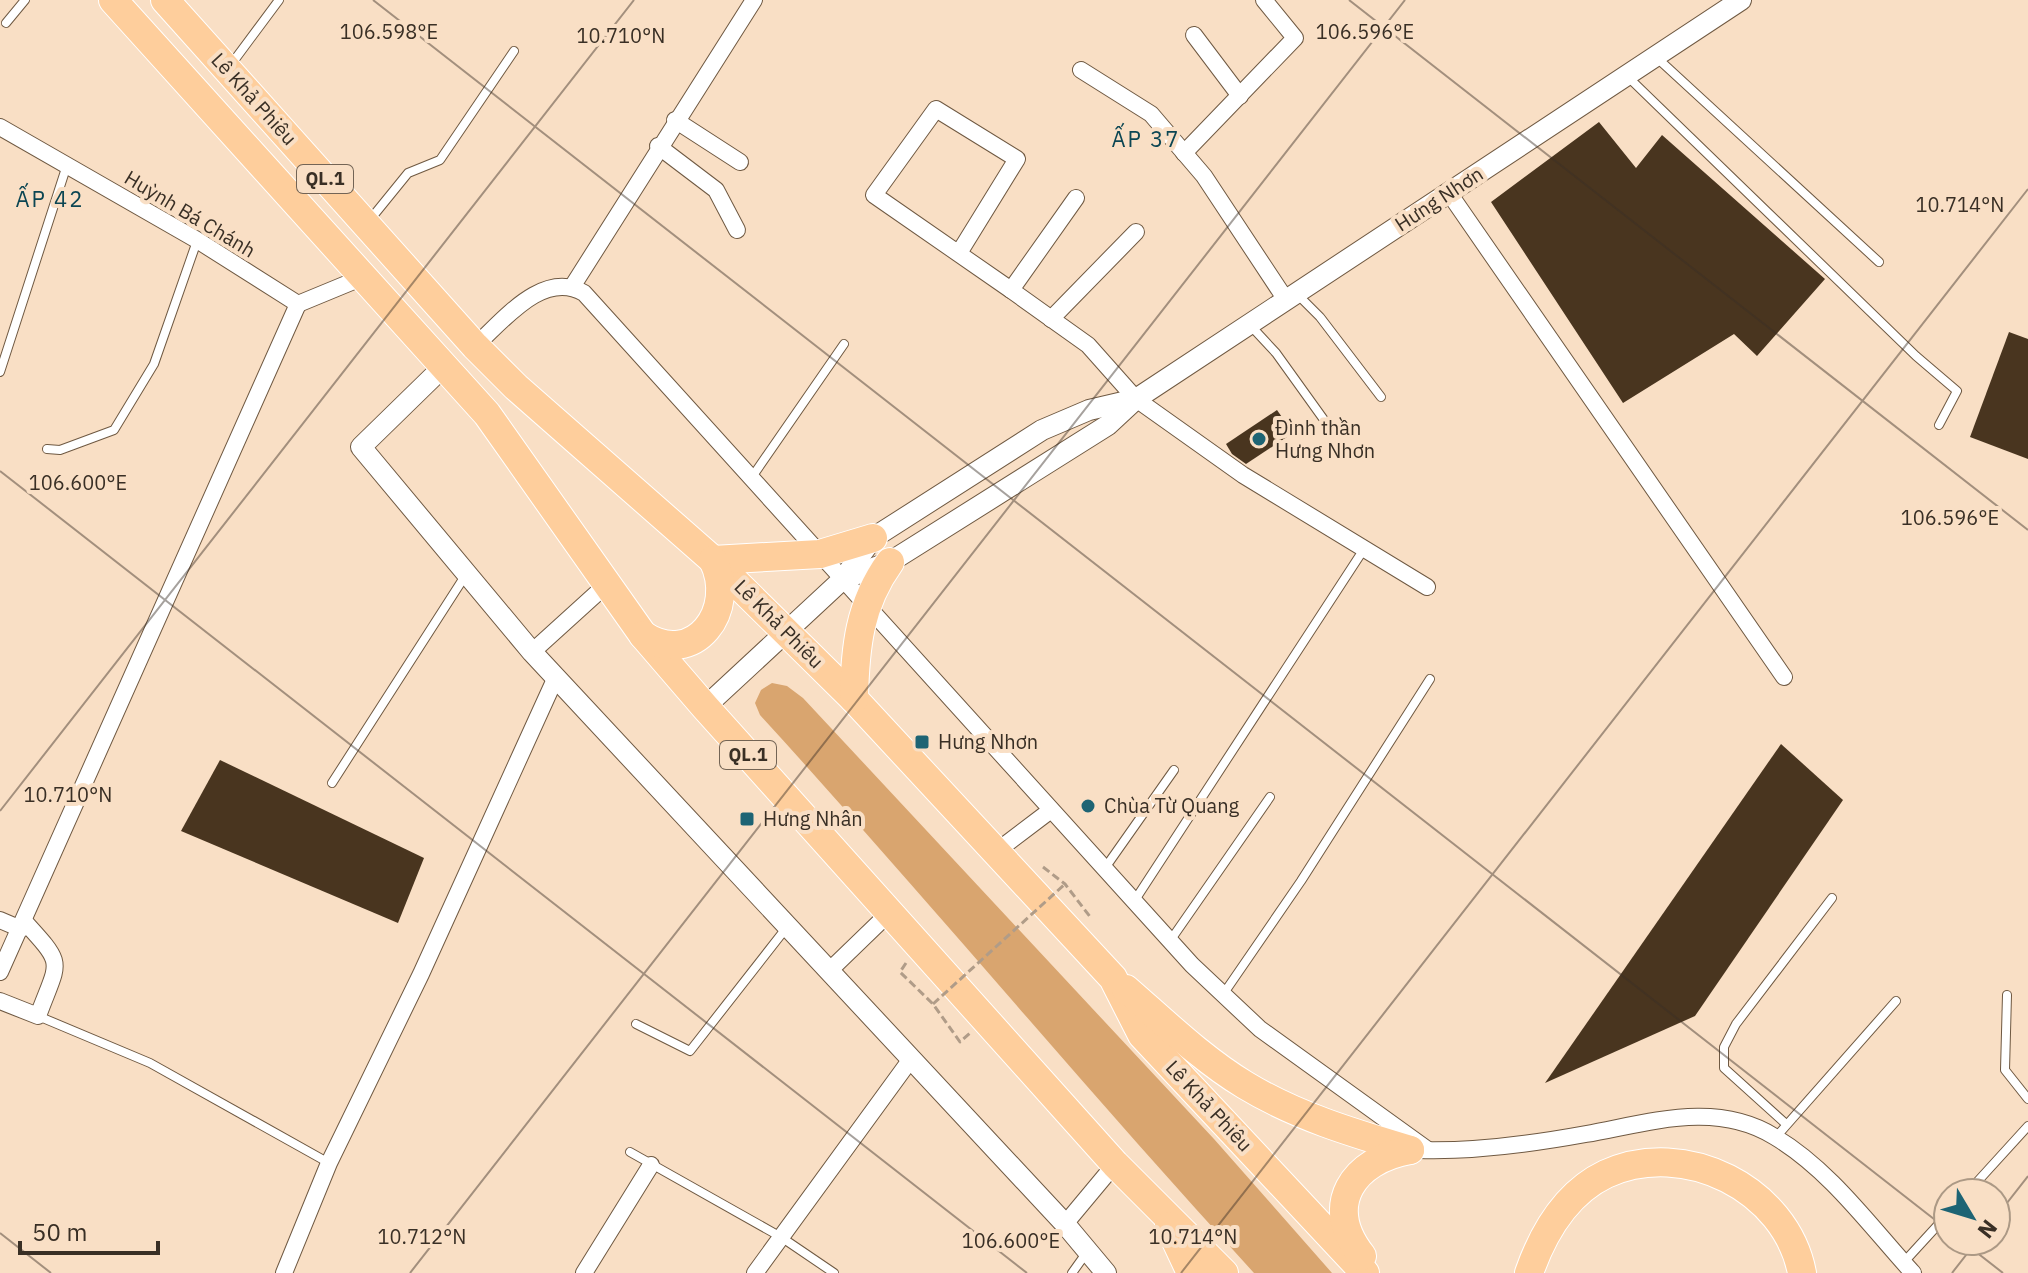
<svg xmlns="http://www.w3.org/2000/svg" width="2028" height="1273" font-family="'IBM Plex Sans',sans-serif">
<style>
.water{fill:#d9a56f}
.building{fill:#49351f}
.lines{fill:none;stroke-linecap:round;stroke-linejoin:round}
.service-casing{stroke:#6f5942;stroke-width:10}
.minor-casing{stroke:#6f5942;stroke-width:18}
.tertiary-casing{stroke:#6f5942;stroke-width:22}
.trunk-casing{stroke:#fff;stroke-width:30}
.path{stroke:#b09c88;stroke-width:3;stroke-dasharray:8 4;stroke-linecap:butt}
.service{stroke:#fff;stroke-width:8}
.minor{stroke:#fff;stroke-width:16}
.tertiary{stroke:#fff;stroke-width:20}
.trunk{stroke:#fece9c;stroke-width:28}
.path-bridge{stroke:#b09c88;stroke-width:3;stroke-dasharray:8 4;stroke-linecap:butt}
.ticks{fill:none;stroke:#392f25;stroke-width:2;stroke-opacity:0.45}
.poi-dot{fill:#1e6474;stroke:#f9dfc5;stroke-width:3}
.labels{text-anchor:middle;stroke-width:8;stroke-linejoin:round;paint-order:stroke}
.shield{fill:#f9dfc5;stroke:#736455;stroke-width:2}
.shield-label{font-size:18px;font-weight:bold;fill:#392f25}
.street-label{font-size:20px;fill:#392f25;stroke:#f9dfc5}
.poi-label{font-size:20px;fill:#392f25;stroke:#f9dfc5;text-anchor:start}
.neighbourhood-label{font-size:22px;letter-spacing:2px;fill:#0c4653;stroke:#f9dfc5}
.ticks-label{font-size:20px;text-anchor:middle;fill:#392f25;stroke:#f9dfc5;stroke-width:8;stroke-linejoin:round;paint-order:stroke}
</style>
<rect width="100%" height="100%" fill="#f9dfc5"/>
<path class="water" d="M 772,683 L 787,686 L 803,698 L 1214,1139 L 1332,1273 L 1254,1273 C 1086,1090 928,899 760,715 L 755,703 L 761,690 Z"/>
<g class="building">
<polygon points="1599,122 1636,168 1662,135 1825,279 1757,356 1734,334 1623,403 1491,202"/>
<polygon points="2009,332 2028,339 2028,459 1970,437"/>
<polygon points="1277,410 1293,433 1246,464 1232,454 1226,444"/>
<polygon points="1781,744 1843,800 1695,1016 1545,1083"/>
<polygon points="220,760 424,858 398,923 181,831"/>
</g>
<g class="lines">
<defs>
<g id="service">
<polyline points="6,23 25,0"/>
<polyline points="1656,57 1879,262"/>
<polyline points="230,66 279,0"/>
<polyline points="1627,76 1916,356 1957,391 1939,425"/>
<polyline points="369,221 408,173 440,160 514,51"/>
<polyline points="1297,294 1320,317 1381,397"/>
<polyline points="1250,325 1276,353 1332,431"/>
<polyline points="0,372 67,165"/>
<polyline points="47,449 60,450 114,430 154,364 197,241"/>
<polyline points="752,477 844,344"/>
<polyline points="332,783 465,576"/>
<polyline points="1105,868 1174,770"/>
<polyline points="1135,900 1364,549"/>
<polyline points="1170,941 1270,797"/>
<polyline points="2007,995 2005,1070 2028,1099"/>
<polyline points="1222,996 1301,881 1430,679"/>
<polyline points="38,1016 150,1063 329,1163"/>
<polyline points="636,1024 690,1051 787,927"/>
<polyline points="1786,1124 1724,1068 1724,1047 1736,1024 1832,898"/>
<polyline points="1776,1137 1896,1001"/>
<polyline points="630,1152 781,1237 834,1273"/>
<polyline points="1967,1193 2028,1126"/>
<polyline points="1904,1262 1948,1214"/>
<polyline points="1072,1273 1087,1252"/>
</g>
<g id="minor">
<polyline points="1194,35 1240,96"/>
<polyline points="1081,70 1151,114 1204,176 1286,300"/>
<polyline points="675,120 740,162"/>
<polyline points="0,127 197,240 298,304 361,278"/>
<polyline points="658,146 716,190 737,230"/>
<polyline points="1184,153 1295,38 1264,0"/>
<polyline points="1449,193 1784,677"/>
<polyline points="1076,198 1011,290 1088,345 1136,399 1243,475 1427,587"/>
<polyline points="959,253 1017,159 936,109 874,195 1011,290"/>
<polyline points="572,287 754,0"/>
<polyline points="1051,319 1136,232"/>
<path d="M 475,346 C 503,321 543,269 584,293 L 1192,965 L 1260,1029 L 1428,1150"/>
<polyline points="532,652 607,584"/>
<polyline points="997,851 1051,810"/>
<polyline points="0,920 21,929"/>
<polyline points="829,971 888,914"/>
<polyline points="0,972 298,304"/>
<path d="M 0,1001 L 38,1016 C 59,959 66,967 24,921"/>
<path d="M 1418,1150 C 1474,1152 1531,1144 1586,1134 C 1649,1123 1716,1100 1775,1137 C 1830,1170 1870,1226 1913,1273"/>
<polyline points="1065,1224 1115,1164"/>
<polyline points="284,1273 329,1163 421,974 556,677"/>
<polyline points="584,1273 651,1165"/>
<polyline points="755,1273 911,1059"/>
</g>
<g id="tertiary">
<polyline points="443,367 361,447 532,652 1065,1224 1106,1273"/>
<polyline points="843,579 890,562 1108,425 1136,399 1741,0"/>
<polyline points="705,707 843,579 873,538 1042,430 1089,410 1136,399"/>
</g>
<g id="trunk">
<polyline points="113,0 487,414 643,635 705,707 1115,1164 1224,1273"/>
<polyline points="165,0 475,346 516,387 713,560 854,699 1113,978 1142,1035 1365,1273"/>
<polyline points="713,560 820,554 873,538"/>
<path d="M 643,635 C 694,669 738,610 713,560"/>
<path d="M 854,699 C 855,648 859,605 890,562"/>
<path d="M 1126,989 C 1164,1022 1202,1059 1245,1085 C 1296,1116 1353,1133 1410,1150"/>
<polyline points="1169,1226 1191,1273"/>
<path d="M 1362,1256 C 1322,1205 1353,1160 1410,1150"/>
<path d="M 1529,1273 C 1543,1233 1566,1193 1606,1174 C 1685,1138 1786,1189 1802,1273"/>
</g>
</defs>
<use href="#service" class="service-casing"/>
<use href="#minor" class="minor-casing"/>
<use href="#tertiary" class="tertiary-casing"/>
<use href="#trunk" class="trunk-casing"/>
<g class="path">
<polyline points="1043,867 1065,884 1091,918"/>
<polyline points="906,963 900,972 933,1004 960,1042 970,1033"/>
</g>
<use href="#service" class="service"/>
<use href="#minor" class="minor"/>
<use href="#tertiary" class="tertiary"/>
<use href="#trunk" class="trunk"/>
<polyline class="path-bridge" points="933,1004 1065,884"/>
</g>
<path class="ticks" d="M 373,0 L 1948,1230M 1349,0 L 2028,530M 0,471 L 1027,1273M 0,811 L 634,0M 1996,1217 L 2028,1176M 0,1233 L 51,1273M 1962,1241 L 2003,1273M 410,1273 L 1405,0M 1181,1273 L 2028,189M 1952,1273 L 1977,1241"/>
<g class="poi-dot">
<circle cx="1259" cy="439" r="8"/>
<rect x="914" y="734" width="16" height="16" rx="4"/>
<circle cx="1088" cy="806" r="8"/>
<rect x="739" y="811" width="16" height="16" rx="4"/>
</g>
<g class="labels">
<g class="shield">
<rect x="297" y="165" width="56" height="28" rx="6"/>
<rect x="720" y="741" width="56" height="28" rx="6"/>
</g>
<g class="shield-label">
<text x="325" y="185">QL.1</text>
<text x="748" y="761">QL.1</text>
</g>
<g class="street-label">
<text transform="translate(254 99) rotate(48)" y="7">Lê Khả Phiêu</text>
<text transform="translate(1439 199) rotate(-33)" y="7">Hưng Nhơn</text>
<text transform="translate(190 214) rotate(31)" y="7">Huỳnh Bá Chánh</text>
<text transform="translate(779 624) rotate(45)" y="7">Lê Khả Phiêu</text>
<text transform="translate(1209 1106) rotate(47)" y="7">Lê Khả Phiêu</text>
</g>
<g class="poi-label">
<text x="1275" y="435">Đình thần<tspan x="1275" dy="23">Hưng Nhơn</tspan></text>
<text x="938" y="749">Hưng Nhơn</text>
<text x="1104" y="813">Chùa Từ Quang</text>
<text x="763" y="826">Hưng Nhân</text>
</g>
<g class="neighbourhood-label">
<text x="1146" y="147">ẤP 37</text>
<text x="50" y="207">ẤP 42</text>
</g>
</g>
<g class="ticks-label">
<text x="389" y="39">106.598°E</text>
<text x="1365" y="39">106.596°E</text>
<text x="621" y="43">10.710°N</text>
<text x="1960" y="212">10.714°N</text>
<text x="78" y="490">106.600°E</text>
<text x="1950" y="525">106.596°E</text>
<text x="68" y="802">10.710°N</text>
<text x="422" y="1244">10.712°N</text>
<text x="1193" y="1244">10.714°N</text>
<text x="1011" y="1248">106.600°E</text>
</g>
<g transform="translate(1972 1217) rotate(128)"><circle r="38" fill="#f9dfc5" stroke="#ac9985" stroke-width="2"/>
<path d="M0-6L14 30L0 20L-14 30Z" fill="#1e6474"/>
<text y="-12" font-size="22" font-weight="bold" text-anchor="middle" fill="#392f25">N</text>
</g>
<path d="M20 1241v12h138v-12" fill="none" stroke="#392f25" stroke-width="4"/>
<text x="32" y="1241" font-size="24" fill="#392f25" stroke="#f9dfc5" stroke-width="6" paint-order="stroke">50 m</text>
</svg>
